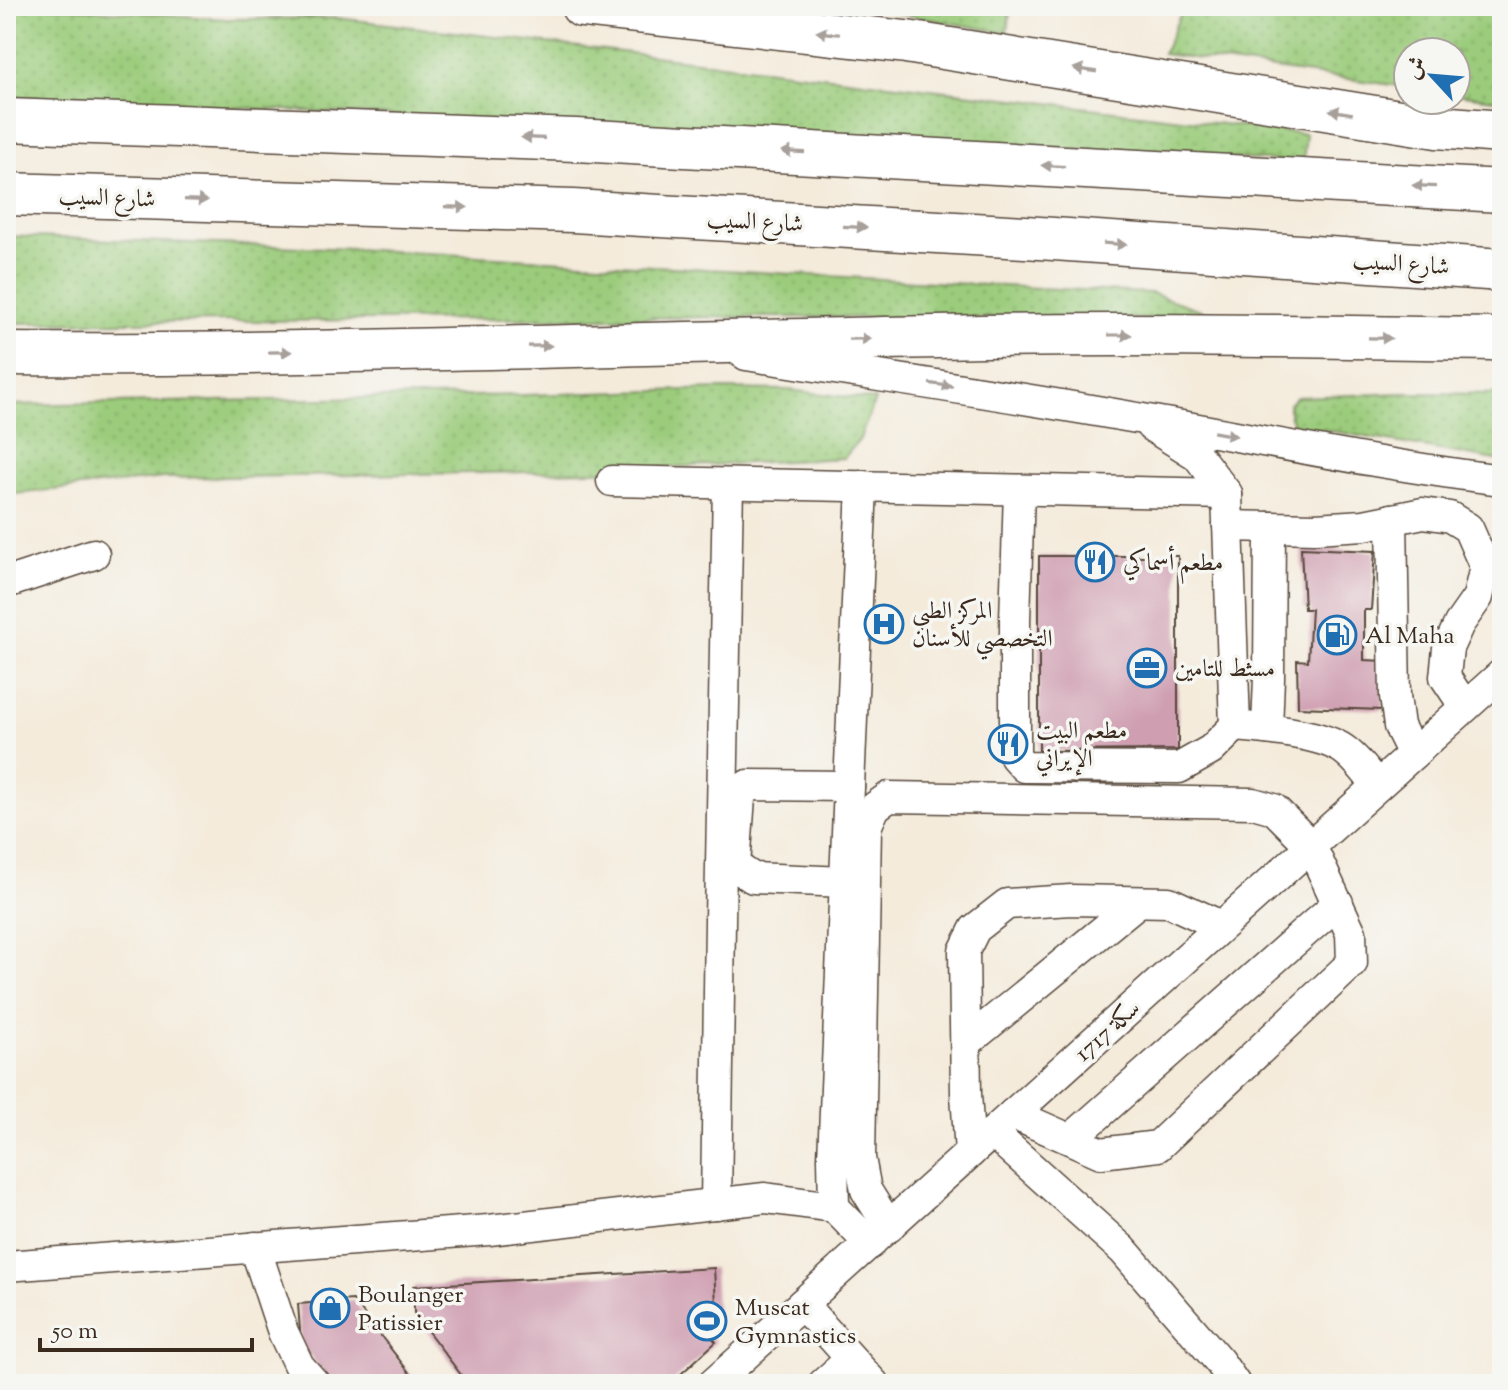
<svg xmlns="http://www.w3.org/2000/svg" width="1508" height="1390" font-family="'Sorts Mill Goudy',Amiri,serif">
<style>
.grass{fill:url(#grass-dots);stroke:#6b7b4d;stroke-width:2}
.building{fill:#cf9eb1}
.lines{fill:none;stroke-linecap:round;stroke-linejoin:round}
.minor-casing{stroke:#57473a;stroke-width:33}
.highway-casing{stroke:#57473a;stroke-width:45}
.minor{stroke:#fff;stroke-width:30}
.highway{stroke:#fff;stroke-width:42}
.oneway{fill:#a79f9a}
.labels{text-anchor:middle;stroke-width:7;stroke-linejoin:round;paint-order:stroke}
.street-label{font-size:24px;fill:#3b2a1e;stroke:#f6f6f2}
.poi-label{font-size:24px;fill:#3b2a1e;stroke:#f6f6f2;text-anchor:start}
</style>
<defs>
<pattern id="grass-dots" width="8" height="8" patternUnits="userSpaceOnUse" patternTransform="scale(2)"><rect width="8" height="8" fill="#9bcc7c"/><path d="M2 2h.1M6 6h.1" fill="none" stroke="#86af6b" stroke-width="1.8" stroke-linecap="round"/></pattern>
</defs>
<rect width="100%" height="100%" fill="#f6f6f2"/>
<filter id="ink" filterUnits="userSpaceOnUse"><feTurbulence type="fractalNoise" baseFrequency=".0125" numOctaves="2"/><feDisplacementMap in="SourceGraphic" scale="16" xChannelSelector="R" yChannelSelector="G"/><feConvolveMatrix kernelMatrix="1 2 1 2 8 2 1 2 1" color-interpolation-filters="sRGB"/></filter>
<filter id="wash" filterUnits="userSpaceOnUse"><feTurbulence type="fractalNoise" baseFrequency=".006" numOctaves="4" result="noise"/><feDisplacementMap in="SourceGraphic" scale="32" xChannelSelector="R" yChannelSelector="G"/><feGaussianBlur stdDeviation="1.8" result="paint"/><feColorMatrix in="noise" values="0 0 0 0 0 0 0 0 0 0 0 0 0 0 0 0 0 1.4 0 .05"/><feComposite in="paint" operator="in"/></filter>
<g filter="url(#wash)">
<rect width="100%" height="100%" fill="#f4ebdb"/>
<g class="grass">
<polygon points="6,6 40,6 227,19 338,18 1306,134 1303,162 6,96"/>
<polygon points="857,6 1011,6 1007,33"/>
<polygon points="1184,6 1502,6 1502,100 1456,94 1456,52 1408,52 1408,87 1163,54"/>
<polygon points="6,236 355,249 1039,288 1151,293 1207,312 1179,319 748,317 6,323"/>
<polygon points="721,389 788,390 875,400 860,439 844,458 595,471 164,478 6,495 6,406 8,405 523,395"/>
<polygon points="1405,393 1502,394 1502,461 1293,424 1289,414 1289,404 1297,397"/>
</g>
<g id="blocks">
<g class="building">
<polygon points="1301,548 1375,551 1371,610 1364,610 1364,660 1385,661 1382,710 1298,707 1297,660 1308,661 1311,609 1304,609"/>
<polygon points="1039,556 1178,556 1178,750 1039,751"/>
<polygon points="714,1268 717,1322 707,1331 716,1342 670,1384 468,1384 414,1313 414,1286"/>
<polygon points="353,1300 418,1384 332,1384 301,1344 298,1304"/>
</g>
</g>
</g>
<g filter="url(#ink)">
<use href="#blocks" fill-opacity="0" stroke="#57473a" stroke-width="2"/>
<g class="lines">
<defs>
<g id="minor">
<path d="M 746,355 C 876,376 1007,395 1137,418 C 1258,439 1379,465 1502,480"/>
<path d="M 1151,426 L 1197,455 L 1227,494 L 1235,726 C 1264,729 1320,733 1343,749 C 1357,759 1367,773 1377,786"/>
<polyline points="612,481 1227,494"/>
<polyline points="1019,490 1015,621 1015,757 1024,767 1179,768 1211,750 1235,726"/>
<polyline points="1392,519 1395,696 1399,726 1413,754"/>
<polyline points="1228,526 1315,528 1364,525 1423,513 1450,517 1468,528 1485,567 1478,597 1459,624 1448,648 1445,677 1465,707"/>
<polyline points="6,583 94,554"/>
<polyline points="1267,729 1269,678 1270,527"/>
<polyline points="845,882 753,878 735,866 740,797 748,785 849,786"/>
<polyline points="966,1043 1138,902"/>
<polyline points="993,1133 1123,1250 1219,1361 1235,1384"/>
<polyline points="1071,1139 1338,903"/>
<polyline points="970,1153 966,1094 964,951 975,929 1007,904 1071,900 1169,902 1221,926"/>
<polyline points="716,1204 720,921 728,484"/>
<polyline points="834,1207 833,1158 862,486"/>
<polyline points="889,1227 866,1190 860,1158 866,827 875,807 889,797 1253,803 1274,809 1311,846 1351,933 1352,963 1158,1146 1101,1153 1013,1114"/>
<polyline points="255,1247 283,1332 299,1366 315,1384"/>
<polyline points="6,1266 489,1230 765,1198 834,1207 870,1244"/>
<polyline points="802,1304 874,1384"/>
<polyline points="713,1384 1502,674"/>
<polyline points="823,1384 851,1359"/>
</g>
<g id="highway">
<polyline points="582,6 906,42 1437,127 1502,132"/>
<polyline points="6,120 576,140 1502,191"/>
<polyline points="6,194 573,211 1025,237 1502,270"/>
<path d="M 6,354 C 332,356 657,342 983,336 C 1156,333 1329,337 1502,339"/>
</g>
</defs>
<use href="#minor" class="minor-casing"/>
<use href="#highway" class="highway-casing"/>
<use href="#minor" class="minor"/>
<use href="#highway" class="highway"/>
</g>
<defs><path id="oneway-solid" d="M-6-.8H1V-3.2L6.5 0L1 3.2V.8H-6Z" transform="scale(2)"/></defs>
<g class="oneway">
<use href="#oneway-solid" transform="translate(828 33) rotate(-174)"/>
<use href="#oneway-solid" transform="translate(1085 70) rotate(-171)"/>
<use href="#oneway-solid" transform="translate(1341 112) rotate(-171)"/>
<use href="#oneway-solid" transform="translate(533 138) rotate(-178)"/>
<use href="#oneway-solid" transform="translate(793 152) rotate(-177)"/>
<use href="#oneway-solid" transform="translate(1053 166) rotate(-177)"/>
<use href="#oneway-solid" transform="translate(1424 186) rotate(-177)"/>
<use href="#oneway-solid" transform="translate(196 200) rotate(2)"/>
<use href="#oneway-solid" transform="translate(456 207) rotate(2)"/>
<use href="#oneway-solid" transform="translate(855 227) rotate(3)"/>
<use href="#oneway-solid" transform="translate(1115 244) rotate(4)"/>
<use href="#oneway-solid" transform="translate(1120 335)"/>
<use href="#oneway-solid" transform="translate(1380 338) rotate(1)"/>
<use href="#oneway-solid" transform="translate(860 339) rotate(-1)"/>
<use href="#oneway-solid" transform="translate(540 346) rotate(-1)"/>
<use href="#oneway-solid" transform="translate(280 352) rotate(-1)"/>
<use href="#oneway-solid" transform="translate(941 385) rotate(8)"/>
<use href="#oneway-solid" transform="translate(1225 434) rotate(10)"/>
</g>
</g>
<defs>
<symbol id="restaurant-ring" viewBox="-11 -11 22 22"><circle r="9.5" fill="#f6f6f2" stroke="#1f6fb2" stroke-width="1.5"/><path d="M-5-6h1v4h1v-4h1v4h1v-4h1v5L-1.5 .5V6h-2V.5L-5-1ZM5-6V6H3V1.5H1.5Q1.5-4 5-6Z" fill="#1f6fb2"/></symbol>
<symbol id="hospital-ring" viewBox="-11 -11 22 22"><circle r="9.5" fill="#f6f6f2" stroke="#1f6fb2" stroke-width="1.5"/><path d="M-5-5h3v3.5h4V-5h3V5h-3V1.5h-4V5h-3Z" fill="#1f6fb2"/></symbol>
<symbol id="fuel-ring" viewBox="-11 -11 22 22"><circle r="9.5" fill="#f6f6f2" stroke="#1f6fb2" stroke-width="1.5"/><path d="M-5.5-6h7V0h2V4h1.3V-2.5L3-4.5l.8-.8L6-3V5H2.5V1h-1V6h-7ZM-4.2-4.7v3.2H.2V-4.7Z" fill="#1f6fb2"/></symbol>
<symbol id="office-ring" viewBox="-11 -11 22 22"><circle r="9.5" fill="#f6f6f2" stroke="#1f6fb2" stroke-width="1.5"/><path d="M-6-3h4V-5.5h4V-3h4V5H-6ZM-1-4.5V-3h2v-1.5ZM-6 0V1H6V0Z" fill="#1f6fb2"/></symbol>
<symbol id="shop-ring" viewBox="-11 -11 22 22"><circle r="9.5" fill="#f6f6f2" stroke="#1f6fb2" stroke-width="1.5"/><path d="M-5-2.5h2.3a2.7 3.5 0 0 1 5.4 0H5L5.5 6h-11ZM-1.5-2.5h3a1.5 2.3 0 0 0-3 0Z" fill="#1f6fb2"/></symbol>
<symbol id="stadium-ring" viewBox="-11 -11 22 22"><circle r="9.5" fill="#f6f6f2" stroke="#1f6fb2" stroke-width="1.5"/><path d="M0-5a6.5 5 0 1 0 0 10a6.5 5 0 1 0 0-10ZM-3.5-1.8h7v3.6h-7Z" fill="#1f6fb2"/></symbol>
</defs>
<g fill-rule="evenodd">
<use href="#restaurant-ring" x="1073" y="540" width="44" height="44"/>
<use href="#hospital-ring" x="862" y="602" width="44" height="44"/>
<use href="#fuel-ring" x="1315" y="613" width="44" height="44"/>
<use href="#office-ring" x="1125" y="646" width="44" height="44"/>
<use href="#restaurant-ring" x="986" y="722" width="44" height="44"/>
<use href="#shop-ring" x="308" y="1286" width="44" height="44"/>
<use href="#stadium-ring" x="685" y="1299" width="44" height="44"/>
</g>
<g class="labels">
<g class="street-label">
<text transform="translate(107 197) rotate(2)" y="8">شارع السيب</text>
<text transform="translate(755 221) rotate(3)" y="8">شارع السيب</text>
<text transform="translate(1401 263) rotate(4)" y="8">شارع السيب</text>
<text transform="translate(1107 1030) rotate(-42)" y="8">سكة 1717</text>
</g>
<g class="poi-label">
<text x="1123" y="570">مطعم أسماكي</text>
<text x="912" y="618">المركز الطبي<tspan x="912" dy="28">التخصصي للأسنان</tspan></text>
<text x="1365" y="643">Al Maha</text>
<text x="1175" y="676">مسثط للتامين</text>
<text x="1036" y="738">مطعم البيت<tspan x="1036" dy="28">الإيراني</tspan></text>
<text x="358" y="1302">Boulanger<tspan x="358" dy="28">Patissier</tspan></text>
<text x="735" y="1315">Muscat<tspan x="735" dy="28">Gymnastics</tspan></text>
</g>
</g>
<rect width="1508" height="1390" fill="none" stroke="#f6f6f2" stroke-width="32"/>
<g transform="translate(1432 76) rotate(296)"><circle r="38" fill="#f6f6f2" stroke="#aba49d" stroke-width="2"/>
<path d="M0-6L14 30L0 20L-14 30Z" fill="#1f6fb2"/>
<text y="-12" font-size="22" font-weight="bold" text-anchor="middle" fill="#3b2a1e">ش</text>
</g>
<path d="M40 1338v12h212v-12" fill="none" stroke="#3b2a1e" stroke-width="4"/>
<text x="52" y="1338" font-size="24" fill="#3b2a1e" stroke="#f6f6f2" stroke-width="6" paint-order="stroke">50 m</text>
</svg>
